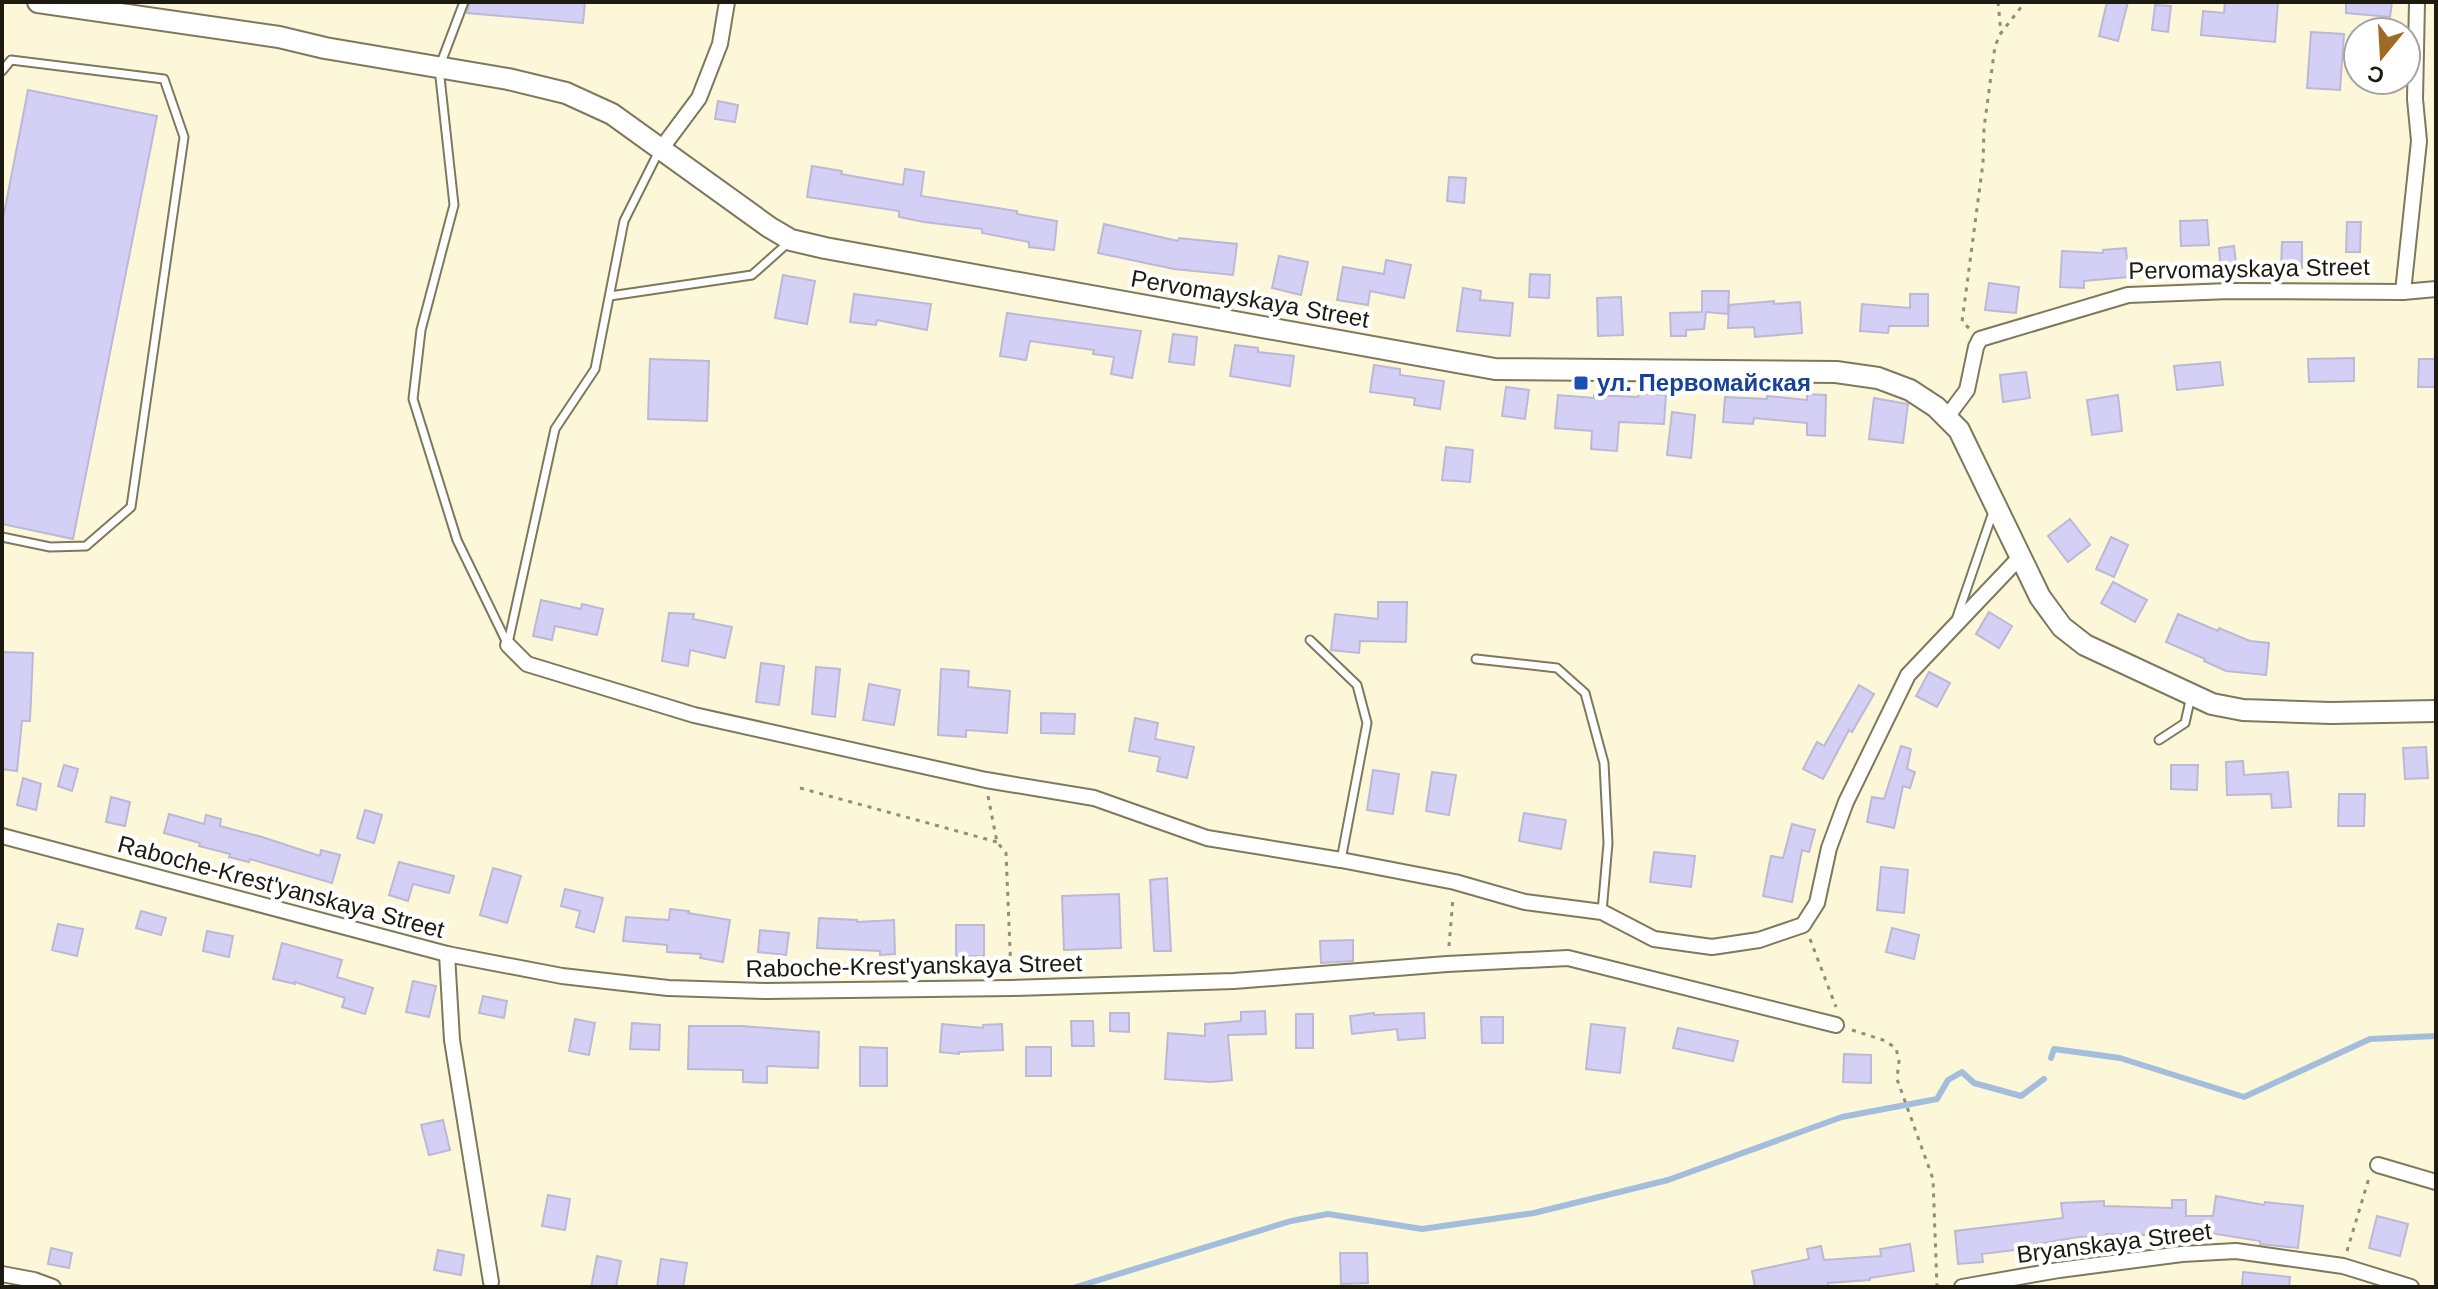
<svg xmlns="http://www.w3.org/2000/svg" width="2438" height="1289" font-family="Helvetica,sans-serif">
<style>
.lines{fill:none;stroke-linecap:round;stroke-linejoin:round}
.stream{stroke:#a3bedd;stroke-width:6}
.building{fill:#d3cff5;stroke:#bbb9d5;stroke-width:2}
.lane-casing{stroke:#7e785d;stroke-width:11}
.street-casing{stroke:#7e785d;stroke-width:18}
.secondary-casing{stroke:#7e785d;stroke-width:24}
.path{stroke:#918d78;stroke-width:3;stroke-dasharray:4 6;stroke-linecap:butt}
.lane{stroke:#fff;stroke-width:7}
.street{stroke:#fff;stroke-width:14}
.secondary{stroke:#fff;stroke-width:20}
.transit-dot{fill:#1a4fb4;stroke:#fff;stroke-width:3}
.labels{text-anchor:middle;stroke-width:8;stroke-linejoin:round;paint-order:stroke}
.street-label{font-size:24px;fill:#1d1b10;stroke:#fff}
.transit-label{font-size:24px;font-weight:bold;fill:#164399;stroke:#fff;text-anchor:start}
</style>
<rect width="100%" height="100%" fill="#fdf7d9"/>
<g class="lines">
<g class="stream">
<polyline points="2051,1058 2054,1049 2120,1058 2244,1097 2370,1039 2436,1036"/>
<polyline points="1076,1287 1291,1221 1328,1214 1422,1229 1534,1213 1668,1180 1842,1117 1937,1099 1948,1080 1962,1072 1974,1083 2021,1096 2044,1079"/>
</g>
</g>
<g class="building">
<polygon points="470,2 585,2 583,23 467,13"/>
<polygon points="2107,2 2128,2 2118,41 2099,36"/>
<polygon points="2225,2 2278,2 2275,42 2201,35 2203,11 2224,13"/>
<polygon points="2346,2 2392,2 2390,17 2346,13"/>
<polygon points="2155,5 2171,6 2168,32 2152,30"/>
<polygon points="2311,32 2344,34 2340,90 2307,88"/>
<polygon points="28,90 157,116 73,539 2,524 2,224"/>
<polygon points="718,101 738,105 735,122 715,119"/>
<polygon points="812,166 842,171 841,174 903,185 905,169 924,172 921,196 1017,211 1017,214 1057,221 1054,250 1029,247 1029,242 982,233 982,229 924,222 899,217 899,211 807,197"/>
<polygon points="1449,177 1466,178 1464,203 1447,201"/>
<polygon points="2207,220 2209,245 2181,246 2180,221"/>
<polygon points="2347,222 2361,222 2360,252 2346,252"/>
<polygon points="1104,224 1178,241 1179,238 1237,244 1233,275 1174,269 1098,253"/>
<polygon points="2282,242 2302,242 2302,268 2281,268"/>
<polygon points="2234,246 2237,273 2221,274 2219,248"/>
<polygon points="2126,248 2128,277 2084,281 2084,288 2060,287 2062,251 2103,253 2103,250"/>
<polygon points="1279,256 1308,262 1301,295 1272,288"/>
<polygon points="1386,260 1411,265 1404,298 1370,291 1368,305 1337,300 1343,267 1384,274"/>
<polygon points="1530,274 1550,275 1549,298 1529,297"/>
<polygon points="783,275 815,281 807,324 775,318"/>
<polygon points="1989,283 2019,287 2016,313 1985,310"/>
<polygon points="1463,288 1481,291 1480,300 1513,303 1510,336 1457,331"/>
<polygon points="1702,291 1729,291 1728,314 1706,312 1704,329 1686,330 1686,336 1671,336 1670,313 1702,312"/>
<polygon points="854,294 931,304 927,330 877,320 876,325 850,322"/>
<polygon points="1910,294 1928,294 1928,326 1889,326 1888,333 1860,331 1862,304 1910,308"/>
<polygon points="1621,297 1623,335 1598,336 1597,298"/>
<polygon points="1774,301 1774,304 1800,302 1802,333 1755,337 1754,327 1728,328 1729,305"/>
<polygon points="1007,313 1141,331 1132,378 1111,374 1114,357 1093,354 1094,350 1030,341 1026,360 1000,356"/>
<polygon points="1173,334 1197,337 1194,365 1169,362"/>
<polygon points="1235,345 1258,348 1258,352 1294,356 1290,386 1230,376"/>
<polygon points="2354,358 2354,381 2309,382 2308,359"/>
<polygon points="650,359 709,361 707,421 648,419"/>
<polygon points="2419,359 2436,359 2436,387 2418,387"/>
<polygon points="2220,362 2223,385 2177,390 2174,366"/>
<polygon points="1374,365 1400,369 1400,375 1444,381 1440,409 1414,405 1415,398 1370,392"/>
<polygon points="2026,372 2030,398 2003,402 2000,375"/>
<polygon points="1506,387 1529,390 1525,419 1502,416"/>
<polygon points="1639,393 1666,395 1664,424 1619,422 1617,451 1591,449 1592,431 1555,428 1558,395 1594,398 1594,395 1638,397"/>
<polygon points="1807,394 1826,395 1825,436 1807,435 1807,423 1754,418 1753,424 1723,422 1725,397 1767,399 1767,396 1807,400"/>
<polygon points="2118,395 2122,431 2092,435 2087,400"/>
<polygon points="1874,398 1908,404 1903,443 1869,439"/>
<polygon points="1672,412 1695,415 1691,458 1667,455"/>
<polygon points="1446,447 1473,450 1470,482 1442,480"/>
<polygon points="2070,519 2090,545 2068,562 2048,536"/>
<polygon points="2111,537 2128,545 2114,577 2096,569"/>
<polygon points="2113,582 2147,600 2135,622 2101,603"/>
<polygon points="541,600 581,609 582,604 603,609 597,635 555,626 552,640 533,636"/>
<polygon points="1378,602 1407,602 1406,642 1360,641 1359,653 1331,650 1335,614 1378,619"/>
<polygon points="1989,612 2012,626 1999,648 1976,634"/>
<polygon points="669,613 694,614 693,619 732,627 725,658 690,650 688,666 662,661"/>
<polygon points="2178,614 2218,631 2219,628 2250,641 2269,643 2266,675 2226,671 2204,661 2205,659 2166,642"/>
<polygon points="2,652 33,653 30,721 22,721 17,771 2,769"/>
<polygon points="761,663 784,666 779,705 756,702"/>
<polygon points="816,667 840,669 835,717 812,714"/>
<polygon points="941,669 969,671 968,687 1010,691 1007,733 966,730 966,737 938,735"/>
<polygon points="1929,672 1950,683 1937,707 1916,696"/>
<polygon points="869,684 900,690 894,725 863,720"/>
<polygon points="1859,685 1874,694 1852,732 1849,730 1823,779 1803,769 1817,742 1824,746"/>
<polygon points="1041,713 1075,714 1074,734 1041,733"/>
<polygon points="1135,718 1158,723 1155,739 1194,747 1187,778 1157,771 1160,757 1129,751"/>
<polygon points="1901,746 1911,749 1907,769 1915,772 1910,788 1903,786 1894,828 1867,822 1872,797 1884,799"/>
<polygon points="2426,747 2428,778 2405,779 2403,748"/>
<polygon points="2243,761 2244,775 2288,772 2291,807 2272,808 2271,794 2227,795 2226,762"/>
<polygon points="64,765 78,769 72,791 58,786"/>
<polygon points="2171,765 2198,765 2197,790 2171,789"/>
<polygon points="1373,770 1399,774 1393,814 1367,810"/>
<polygon points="1432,772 1456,775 1449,815 1426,811"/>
<polygon points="23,778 41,784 36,810 17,805"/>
<polygon points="2339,794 2365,794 2364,826 2338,826"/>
<polygon points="111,797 130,802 125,826 106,822"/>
<polygon points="365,810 382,815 374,843 357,838"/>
<polygon points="1524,813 1566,820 1561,849 1519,841"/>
<polygon points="169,814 204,824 206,815 221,819 220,826 262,837 320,856 321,850 340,855 332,883 250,859 249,862 229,857 230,854 199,846 200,843 164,833"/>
<polygon points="1792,824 1815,830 1809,852 1802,850 1792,902 1763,896 1771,856 1783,858"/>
<polygon points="1654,852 1695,856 1691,887 1650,882"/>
<polygon points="399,862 454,876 449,893 413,884 408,901 389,895"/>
<polygon points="1881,867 1908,870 1904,913 1877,910"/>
<polygon points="493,868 521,876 507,923 480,915"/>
<polygon points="1167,878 1171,951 1154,951 1150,880"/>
<polygon points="565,889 603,898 594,932 576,927 580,911 561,906"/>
<polygon points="1119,894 1121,948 1064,950 1062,896"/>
<polygon points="670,909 689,911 688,913 730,920 723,962 700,958 701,954 667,952 667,945 623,941 626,917 669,920"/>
<polygon points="141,911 166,918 161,935 136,928"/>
<polygon points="819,918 857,920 857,922 894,920 895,954 880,955 880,951 817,948"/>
<polygon points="58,924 83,929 77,956 52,950"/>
<rect x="956" y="925" width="28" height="31"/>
<polygon points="1892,928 1919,935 1914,959 1886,952"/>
<polygon points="760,930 789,933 786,955 758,952"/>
<polygon points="207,931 233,936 229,957 203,951"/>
<polygon points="1353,940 1353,961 1321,963 1320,941"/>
<polygon points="282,943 342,960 337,977 373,988 365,1014 342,1007 345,998 295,982 295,984 273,979"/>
<polygon points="413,981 436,986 429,1017 406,1012"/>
<polygon points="483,996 507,1001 504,1018 479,1013"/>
<polygon points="1265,1011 1266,1034 1228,1035 1232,1080 1211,1082 1165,1079 1168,1033 1205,1036 1205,1024 1241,1021 1241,1012"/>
<polygon points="1110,1013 1129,1013 1129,1032 1110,1031"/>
<polygon points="1374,1013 1374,1015 1424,1013 1425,1038 1398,1040 1397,1029 1352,1034 1350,1016"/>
<rect x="1296" y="1014" width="17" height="34"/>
<polygon points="1481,1017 1503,1017 1503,1043 1482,1043"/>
<polygon points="575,1019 595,1023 589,1055 569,1051"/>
<polygon points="1071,1021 1093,1021 1094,1046 1072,1046"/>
<polygon points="632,1023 660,1025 659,1050 630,1049"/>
<polygon points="942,1024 983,1028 983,1025 1002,1024 1003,1050 959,1052 959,1054 940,1052"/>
<polygon points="1591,1024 1625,1028 1620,1073 1586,1069"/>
<polygon points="689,1026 742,1026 819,1032 818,1068 767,1066 767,1083 743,1082 743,1070 688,1069"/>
<polygon points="1678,1028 1738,1041 1733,1061 1673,1048"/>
<polygon points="860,1047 887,1048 887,1086 860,1086"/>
<rect x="1026" y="1047" width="25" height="29"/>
<polygon points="1844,1054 1871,1055 1871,1083 1843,1082"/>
<polygon points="443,1120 450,1150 429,1155 421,1125"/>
<polygon points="548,1195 570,1199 565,1230 542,1226"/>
<polygon points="2216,1196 2264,1205 2265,1202 2303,1206 2298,1248 2260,1244 2260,1241 2192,1230 2191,1233 2146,1231 2146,1235 2106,1234 2106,1236 2078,1237 2022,1247 2022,1249 1982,1254 1983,1262 1958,1264 1955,1231 2063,1218 2061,1203 2104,1201 2104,1206 2172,1208 2172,1200 2186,1200 2186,1216 2213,1216"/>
<polygon points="2377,1216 2408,1224 2400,1256 2369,1248"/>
<polygon points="1910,1244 1914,1271 1870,1278 1870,1280 1828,1283 1829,1287 1755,1287 1752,1271 1809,1259 1807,1249 1821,1246 1824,1260 1881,1256 1880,1249"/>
<polygon points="51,1248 72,1253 69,1268 48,1264"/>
<polygon points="438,1250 464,1255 461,1275 434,1270"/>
<polygon points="1340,1253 1367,1253 1368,1283 1341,1284"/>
<polygon points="597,1256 621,1261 616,1287 591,1287"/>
<polygon points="661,1259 687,1263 683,1287 657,1287"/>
<polygon points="2243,1272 2290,1277 2289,1287 2242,1287"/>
</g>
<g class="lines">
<defs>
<g id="lane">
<polyline points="464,2 439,68 454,205 421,330 413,399 457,540 508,645"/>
<polyline points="2,71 11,60 164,79 184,137 131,507 86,546 50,547 2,537"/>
<polyline points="610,296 752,275 789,242"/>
<polyline points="1957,617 1993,512"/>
<polyline points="1310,640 1357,685 1367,723 1341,860"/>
<polyline points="508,643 555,429 595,369 624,221 659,151"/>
<polyline points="1476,659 1557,668 1585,693 1604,763 1608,843 1602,912"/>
<polyline points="2159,740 2185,723 2191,696"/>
</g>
<g id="street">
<polyline points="661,149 699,98 720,44 727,2"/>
<polyline points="2403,292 2419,141 2415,99 2417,2"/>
<polyline points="1947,417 1967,390 1976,347 1980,339 2128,295 2230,291 2403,292 2436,289"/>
<polyline points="508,645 527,664 694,715 986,780 1094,798 1207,838 1341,860 1455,882 1525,902 1602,912 1654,939 1712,947 1759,940 1803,925 1817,903 1829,848 1846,802 1908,675 2021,556"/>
<polyline points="2,836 447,954 562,976 668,988 766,991 1012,988 1234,981 1447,964 1568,958 1836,1025"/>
<polyline points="447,954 452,1040 491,1282"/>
<polyline points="2378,1165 2436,1182"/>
<polyline points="2,1274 34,1280 53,1287"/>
<polyline points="1962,1287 2059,1270 2182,1254 2236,1251 2343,1266 2411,1287"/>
</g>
<polyline id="secondary" points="38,2 279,37 325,48 508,79 566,93 612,114 769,227 791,240 825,248 1495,369 1836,372 1878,378 1910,390 1936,407 1959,430 2040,597 2062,627 2085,645 2212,704 2243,710 2331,713 2436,711"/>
</defs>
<use href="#lane" class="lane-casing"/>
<use href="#street" class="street-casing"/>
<use href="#secondary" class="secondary-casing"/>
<g class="path">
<polyline points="1998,2 2001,33"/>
<polyline points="1969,328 1962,322 1983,163 1984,128 1995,46 2001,33 2025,2"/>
<polyline points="800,788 997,842"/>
<polyline points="988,796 997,842 1006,853 1011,972"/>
<polyline points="1810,939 1836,1007"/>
<polyline points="1449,946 1453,898"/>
<polyline points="1852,1030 1883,1040 1896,1048 1899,1061 1897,1079 1933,1179 1937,1287"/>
<polyline points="2347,1251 2369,1178"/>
</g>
<use href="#lane" class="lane"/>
<use href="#street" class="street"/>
<use href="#secondary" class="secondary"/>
</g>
<rect class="transit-dot" x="1573" y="375" width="16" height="16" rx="4"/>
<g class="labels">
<g class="street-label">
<text transform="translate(2249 269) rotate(-1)" y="8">Pervomayskaya Street</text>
<text transform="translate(1250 299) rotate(10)" y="8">Pervomayskaya Street</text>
<text transform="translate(281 887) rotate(15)" y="8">Raboche-Krest'yanskaya Street</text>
<text transform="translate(914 966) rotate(-1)" y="8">Raboche-Krest'yanskaya Street</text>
<text transform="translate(2114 1243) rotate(-7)" y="8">Bryanskaya Street</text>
</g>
<g class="transit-label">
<text x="1597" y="391">ул. Первомайская</text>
</g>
</g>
<rect width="2438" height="1289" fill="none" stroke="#1d1b10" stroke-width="8"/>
<g transform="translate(2382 56) rotate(198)"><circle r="38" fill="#ffffff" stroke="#a5a49f" stroke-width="2"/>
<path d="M0-6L14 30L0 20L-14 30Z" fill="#9f6a22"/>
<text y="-12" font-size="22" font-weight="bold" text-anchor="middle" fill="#1d1b10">С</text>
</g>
</svg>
